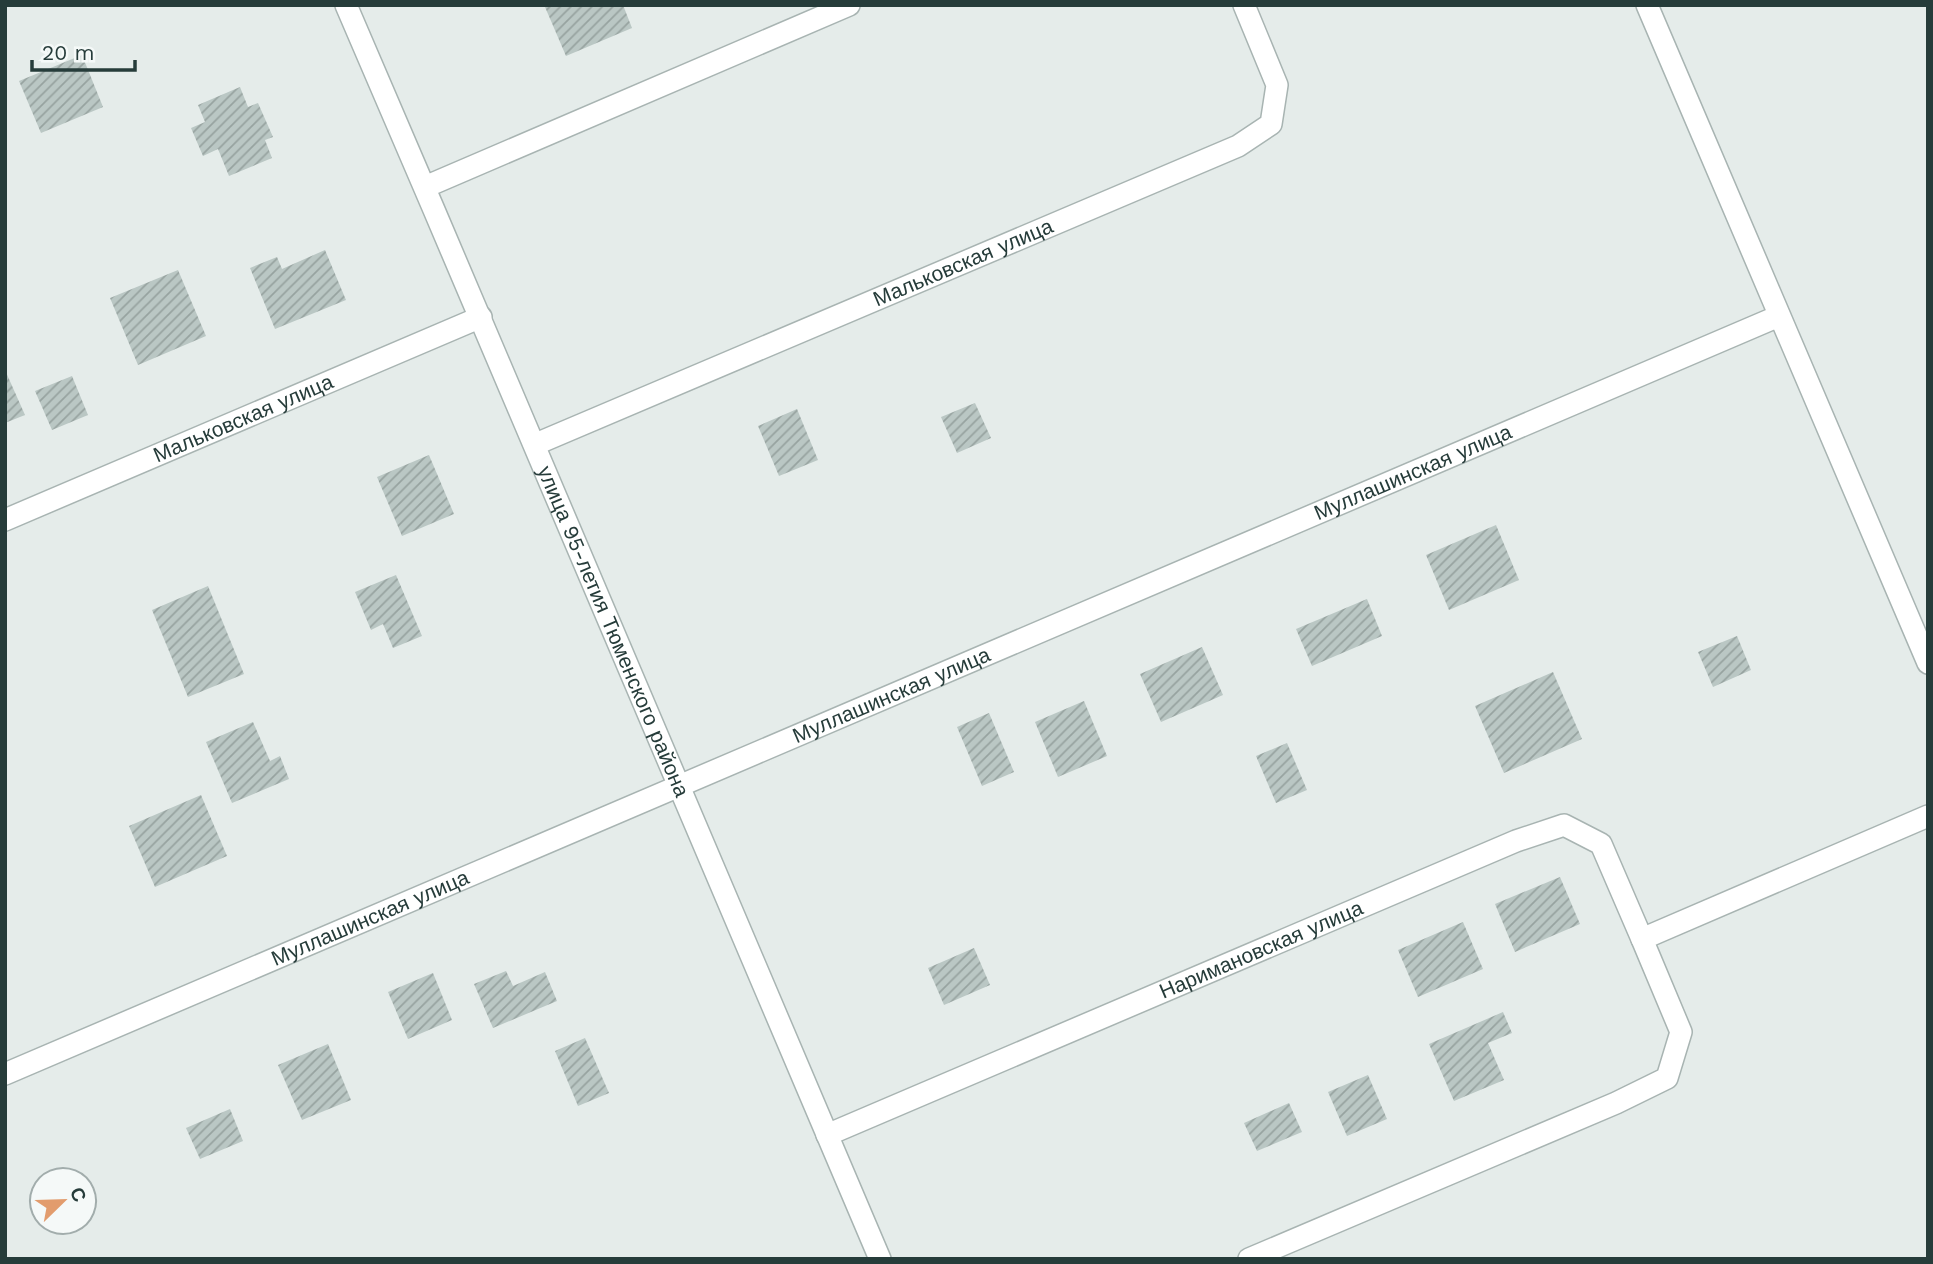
<svg xmlns="http://www.w3.org/2000/svg" width="1933" height="1264" font-family="'Work Sans',sans-serif">
<style>
.building{fill:url(#building-hatch)}
.lines{fill:none;stroke-linecap:round;stroke-linejoin:round}
.street-casing{stroke:#a8b4b2;stroke-width:24}
.street{stroke:#fff;stroke-width:21}
.labels{text-anchor:middle;stroke-width:5;stroke-linejoin:round;paint-order:stroke}
.street-label{font-size:21px;fill:#263c3a;stroke:#f5f9f8}
</style>
<defs>
<pattern id="building-hatch" width="6" height="6" patternUnits="userSpaceOnUse" patternTransform="scale(1.75)"><rect width="6" height="6" fill="#bac7c4"/><path d="M-1 1l2-2M0 6l6-6M5 7l2-2" fill="none" stroke="#97a3a0"/></pattern>
</defs>
<rect width="100%" height="100%" fill="#e5ecea"/>
<g class="building">
<polygon points="550,5 623,5 632,28 566,56 545,7"/>
<polygon points="82,55 103,107 41,133 19,81"/>
<polygon points="240,87 248,107 258,103 273,137 265,140 272,158 229,176 218,149 203,156 191,128 205,122 198,105"/>
<polygon points="325,250 346,300 275,329 250,268 277,257 282,269"/>
<polygon points="178,270 206,336 138,365 110,298"/>
<polygon points="5,370 25,415 5,423"/>
<polygon points="72,376 88,415 52,430 35,391"/>
<polygon points="975,403 991,438 957,453 941,417"/>
<polygon points="797,409 818,460 779,476 758,426"/>
<polygon points="429,455 454,514 402,536 377,477"/>
<polygon points="1496,525 1519,580 1449,610 1426,555"/>
<polygon points="396,575 422,636 393,648 383,624 371,630 355,592"/>
<polygon points="208,586 244,674 188,697 152,610"/>
<polygon points="1367,599 1382,636 1312,666 1296,629"/>
<polygon points="1737,636 1751,670 1713,687 1698,652"/>
<polygon points="1202,647 1223,695 1161,722 1140,674"/>
<polygon points="1553,672 1582,739 1504,773 1475,706"/>
<polygon points="1084,701 1107,756 1058,777 1035,722"/>
<polygon points="989,713 1014,772 982,786 957,727"/>
<polygon points="253,722 270,761 280,756 289,779 232,803 206,742"/>
<polygon points="1287,743 1307,790 1276,803 1256,756"/>
<polygon points="201,795 227,856 155,887 129,826"/>
<polygon points="1560,877 1580,924 1515,952 1495,904"/>
<polygon points="1463,922 1483,969 1418,997 1398,950"/>
<polygon points="974,948 990,985 944,1005 928,968"/>
<polygon points="506,971 513,986 545,972 557,1001 493,1028 474,984"/>
<polygon points="433,973 452,1020 408,1039 388,992"/>
<polygon points="1503,1012 1512,1033 1488,1043 1504,1080 1454,1101 1429,1044"/>
<polygon points="585,1038 609,1093 578,1106 555,1051"/>
<polygon points="328,1044 351,1100 302,1120 278,1065"/>
<polygon points="1368,1075 1387,1119 1347,1136 1328,1092"/>
<polygon points="1289,1103 1302,1132 1257,1151 1244,1123"/>
<polygon points="230,1109 243,1141 200,1159 186,1128"/>
</g>
<g class="lines">
<defs>
<g id="street">
<path id="s1" d="M 346,5 C 526,422 701,841 880,1259"/>
<polyline points="1647,5 1928,663"/>
<polyline points="425,187 849,5"/>
<path id="s2" d="M 536,444 L 1238,146 L 1271,124 L 1277,85 L 1244,5"/>
<path id="s3" d="M 5,520 L 481,317"/>
<path id="s4" d="M 5,1074 L 1779,316"/>
<path id="s5" d="M 827,1135 L 1516,841 L 1564,825 L 1601,844 L 1642,939"/>
<polyline points="1249,1259 1616,1103 1667,1078 1681,1032 1642,939 1928,816"/>
</g>
</defs>
<use href="#street" class="street-casing"/>
<use href="#street" class="street"/>
</g>
<g class="labels">
<g class="street-label">
<text dy="7" stroke="none"><textPath href="#s2" startOffset="464">Мальковская улица</textPath></text>
<text dy="7" stroke="none"><textPath href="#s3" startOffset="259">Мальковская улица</textPath></text>
<text dy="7" stroke="none"><textPath href="#s4" startOffset="1531">Муллашинская улица</textPath></text>
<text dy="7" stroke="none"><textPath href="#s1" startOffset="681">улица 95-летия Тюменского района</textPath></text>
<text dy="7" stroke="none"><textPath href="#s4" startOffset="964">Муллашинская улица</textPath></text>
<text dy="7" stroke="none"><textPath href="#s4" startOffset="397">Муллашинская улица</textPath></text>
<text dy="7" stroke="none"><textPath href="#s5" startOffset="472">Наримановская улица</textPath></text>
</g>
</g>
<rect width="1933" height="1264" fill="none" stroke="#263c3a" stroke-width="14"/>
<g transform="translate(63 1201) rotate(67)"><circle r="33" fill="#f5f9f8" stroke="#a2adac" stroke-width="2"/>
<path d="M0-5L12 26L0 18L-12 26Z" fill="#e29c6d"/>
<text y="-10" font-size="19" font-weight="bold" text-anchor="middle" fill="#263c3a">С</text>
</g>
<path d="M32 60v10h103v-10" fill="none" stroke="#263c3a" stroke-width="3.5"/>
<text x="42" y="60" font-size="21" fill="#263c3a" stroke="#f5f9f8" stroke-width="5" paint-order="stroke">20 m</text>
</svg>
